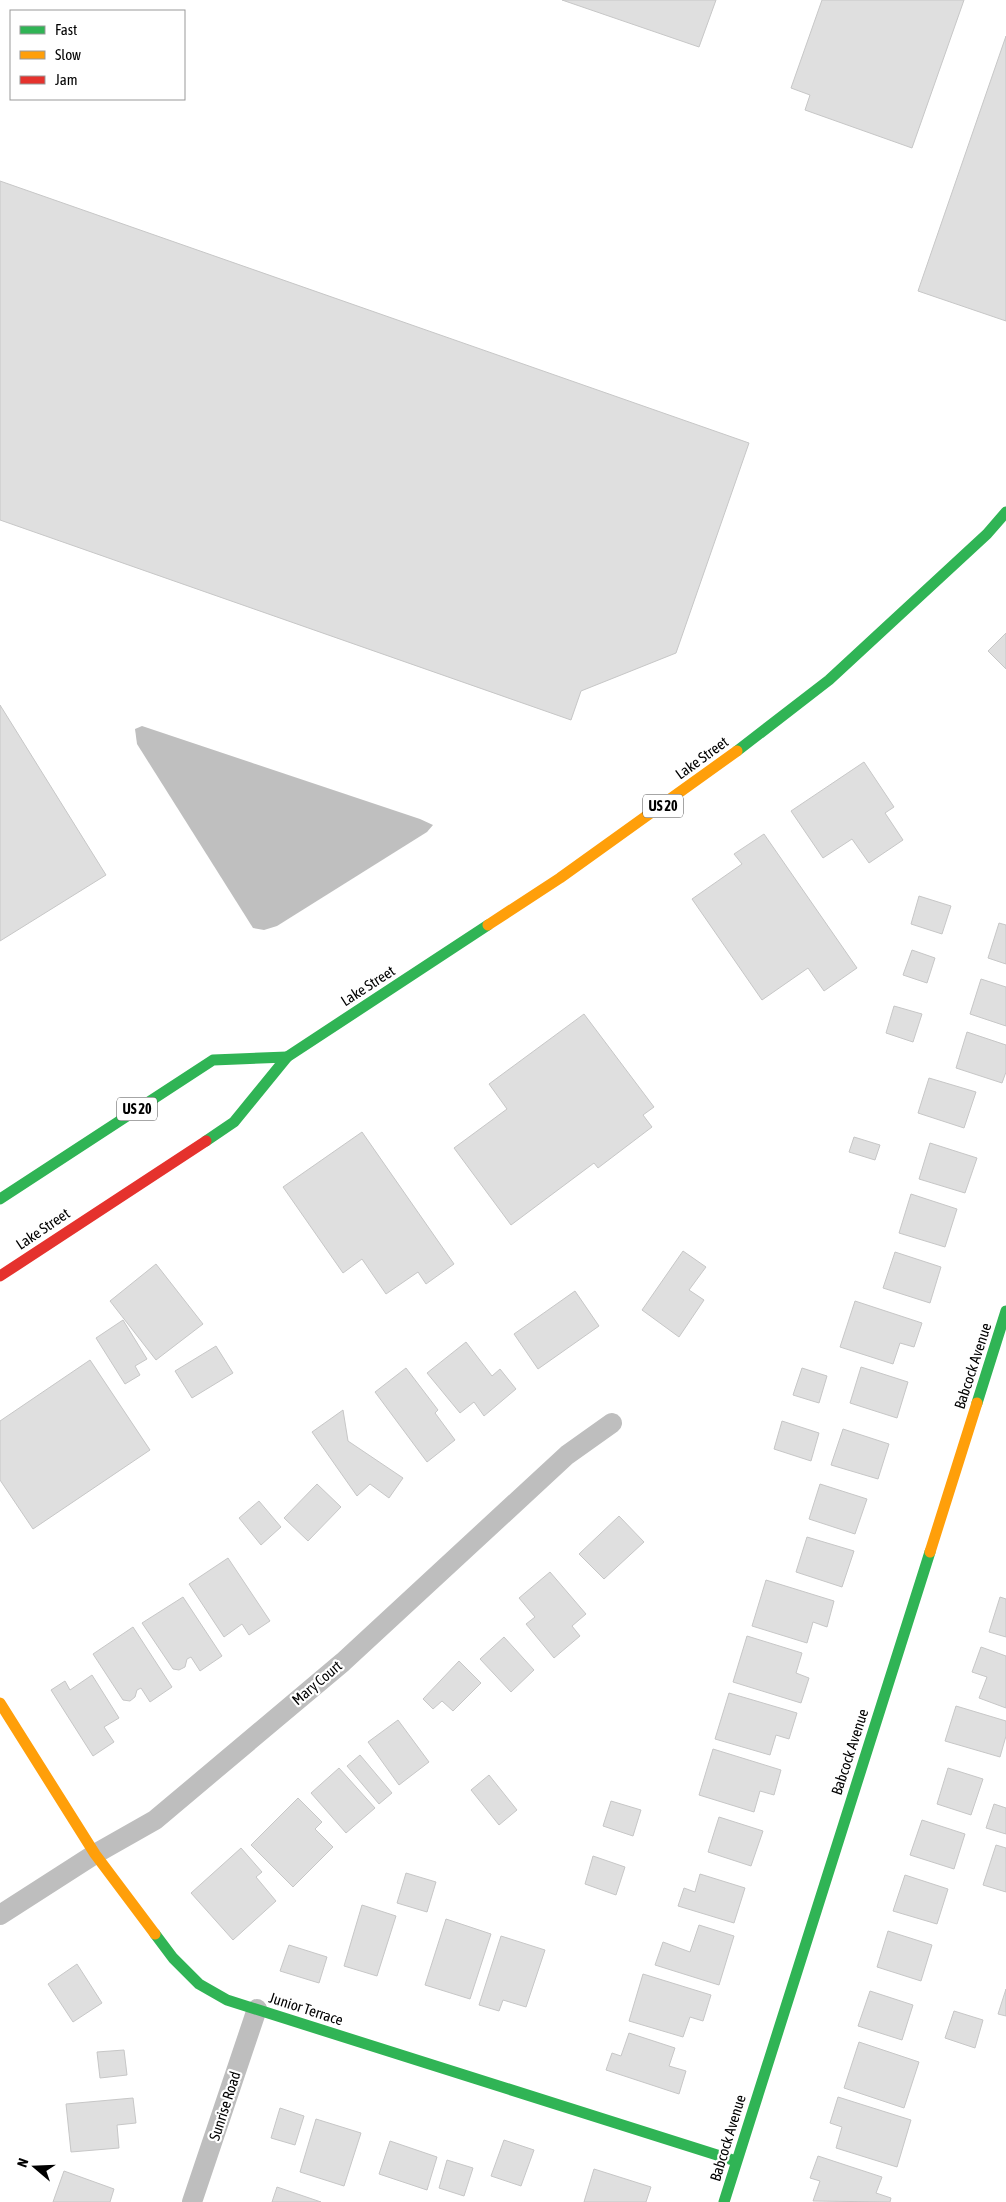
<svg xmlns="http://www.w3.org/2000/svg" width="1006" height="2202" font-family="'Asap Condensed',sans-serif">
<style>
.water{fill:#bfbfbf}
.building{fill:#dfdfdf;stroke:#c7c7c7}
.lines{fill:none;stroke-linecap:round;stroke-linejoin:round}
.street{stroke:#bebebe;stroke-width:20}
.fast{stroke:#30b455;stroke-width:11}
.slow{stroke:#ff9f0a;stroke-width:11}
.jam{stroke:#e5322d;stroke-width:11}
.labels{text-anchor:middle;stroke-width:4.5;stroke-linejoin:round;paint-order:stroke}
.shield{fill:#fff;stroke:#4c4c4c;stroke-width:1}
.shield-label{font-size:14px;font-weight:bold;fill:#000}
.street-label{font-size:15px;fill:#000;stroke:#fff}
</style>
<rect width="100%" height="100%" fill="#fff"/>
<polygon class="water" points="142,726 420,819 433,825 427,832 277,926 264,930 253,928 137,744 135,729"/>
<g class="building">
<polygon points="562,0 716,0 699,47"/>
<polygon points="822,0 964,0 912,148 805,110 810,95 791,88"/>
<polygon points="1006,36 1006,321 918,291"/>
<polygon points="0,181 749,443 676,653 581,691 571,720 0,520"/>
<polygon points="1006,633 1006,669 988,651"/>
<polygon points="0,705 106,875 0,941"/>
<polygon points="864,762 894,807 885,813 903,840 869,863 852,839 823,858 791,811"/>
<polygon points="764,834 857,968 824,991 808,968 762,1000 692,899 742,864 734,854"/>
<polygon points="919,896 951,906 942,934 911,924"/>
<polygon points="999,923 1006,925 1006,964 988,958"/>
<polygon points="912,950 935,958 927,983 903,975"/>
<polygon points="981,979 1006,987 1006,1026 970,1014"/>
<polygon points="894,1006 922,1014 913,1042 886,1033"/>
<polygon points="584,1014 654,1107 643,1115 652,1127 598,1168 594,1163 511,1225 454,1148 507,1109 489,1084"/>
<polygon points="967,1032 1006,1045 1006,1072 1002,1083 956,1068"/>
<polygon points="929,1078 976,1092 964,1128 918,1113"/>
<polygon points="362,1132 454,1264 426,1284 418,1272 386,1294 362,1259 343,1273 283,1187"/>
<polygon points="854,1137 880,1145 875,1160 849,1152"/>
<polygon points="930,1143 977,1158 965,1193 919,1179"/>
<polygon points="911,1194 957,1209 945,1247 899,1233"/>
<polygon points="683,1251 706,1267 689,1290 704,1300 679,1337 642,1310"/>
<polygon points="895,1252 941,1267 930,1303 883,1288"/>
<polygon points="156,1264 203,1324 156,1360 110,1301"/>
<polygon points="575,1291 599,1326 538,1369 514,1334"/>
<polygon points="855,1301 922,1323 914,1347 900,1343 893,1364 840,1347"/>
<polygon points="123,1320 147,1359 135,1366 140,1375 125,1384 96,1338"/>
<polygon points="466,1342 492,1376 500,1369 516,1389 484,1416 474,1402 460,1413 427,1373"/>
<polygon points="216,1346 233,1373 192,1398 175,1371"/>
<polygon points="90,1360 150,1450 33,1529 0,1480 0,1421"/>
<polygon points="861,1367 908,1382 897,1418 850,1403"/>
<polygon points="406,1368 438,1410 435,1413 455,1440 427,1462 375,1392"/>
<polygon points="802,1368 827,1376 819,1403 793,1395"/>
<polygon points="343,1410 348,1441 403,1478 389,1498 370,1484 357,1496 312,1432"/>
<polygon points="782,1421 819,1433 811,1461 774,1449"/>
<polygon points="843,1429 889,1444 878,1479 831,1465"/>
<polygon points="317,1484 341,1507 308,1541 284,1518"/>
<polygon points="820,1484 867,1499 855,1534 809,1519"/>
<polygon points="259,1501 281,1527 261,1545 239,1518"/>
<polygon points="619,1516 644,1542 604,1579 579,1554"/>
<polygon points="807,1537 854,1551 842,1587 796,1572"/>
<polygon points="228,1558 270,1621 249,1635 242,1624 224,1637 189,1584"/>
<polygon points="550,1572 586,1614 572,1626 580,1636 554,1658 526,1624 535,1617 519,1598"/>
<polygon points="766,1580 834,1601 827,1627 813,1622 807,1643 752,1626"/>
<polygon points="183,1597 222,1656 200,1671 191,1657 187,1659 185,1667 179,1670 173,1669 142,1623"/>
<polygon points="1000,1597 1006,1599 1006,1637 989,1632"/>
<polygon points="133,1627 172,1687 150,1702 141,1688 137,1690 135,1697 130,1701 123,1700 93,1654"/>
<polygon points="747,1636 802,1653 796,1673 809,1678 801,1703 733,1682"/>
<polygon points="504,1637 534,1670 511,1692 480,1659"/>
<polygon points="981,1647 1006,1656 1006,1708 979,1698 987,1677 972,1672"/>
<polygon points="459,1661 481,1683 453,1711 442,1701 433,1709 423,1699"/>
<polygon points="92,1675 119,1718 104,1727 114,1742 93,1756 51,1690 65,1681 70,1690"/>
<polygon points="729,1693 797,1713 789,1739 776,1735 770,1755 715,1739"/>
<polygon points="956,1706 1006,1721 1006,1736 1000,1757 945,1741"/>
<polygon points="398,1720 429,1762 399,1785 368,1742"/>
<polygon points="713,1749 781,1770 774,1795 760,1791 754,1812 699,1795"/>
<polygon points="360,1755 392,1793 379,1804 347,1766"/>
<polygon points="339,1768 375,1808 346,1833 311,1793"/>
<polygon points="948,1768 983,1779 971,1815 937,1804"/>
<polygon points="489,1775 517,1810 499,1825 471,1790"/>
<polygon points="298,1798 322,1822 315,1829 333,1847 293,1887 251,1845"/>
<polygon points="611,1801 641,1810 633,1836 603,1826"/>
<polygon points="994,1804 1006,1808 1006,1834 986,1828"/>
<polygon points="719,1817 763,1831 751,1866 708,1852"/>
<polygon points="922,1820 965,1834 954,1869 910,1855"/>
<polygon points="996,1845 1006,1848 1006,1892 983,1885"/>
<polygon points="241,1848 262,1872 256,1877 276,1901 233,1940 191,1893"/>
<polygon points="593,1856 625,1867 616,1895 585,1884"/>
<polygon points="406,1873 436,1882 427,1912 397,1903"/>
<polygon points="700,1874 745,1888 734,1923 678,1906 684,1888 695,1892"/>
<polygon points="905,1875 948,1889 937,1924 893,1911"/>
<polygon points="362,1905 396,1916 377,1976 344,1966"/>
<polygon points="446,1919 491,1934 470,1999 425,1985"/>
<polygon points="699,1925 734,1936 719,1985 655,1965 663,1942 690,1952"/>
<polygon points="888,1931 932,1945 921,1981 877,1967"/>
<polygon points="501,1936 545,1950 526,2007 503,2000 499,2011 479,2005"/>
<polygon points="289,1945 327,1957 319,1983 280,1971"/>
<polygon points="77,1964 102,2003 73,2022 48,1984"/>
<polygon points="643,1974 711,1995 703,2021 690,2017 683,2037 629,2021"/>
<polygon points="1006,1989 1006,2016 998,2014"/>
<polygon points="870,1991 913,2005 902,2040 858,2026"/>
<polygon points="954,2011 983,2020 975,2048 945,2038"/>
<polygon points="629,2033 675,2048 669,2066 686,2071 679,2094 606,2070 612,2053 621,2056"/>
<polygon points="859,2042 919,2062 904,2108 844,2088"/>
<polygon points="124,2050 127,2075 100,2078 97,2052"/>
<polygon points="838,2097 911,2120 897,2167 836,2148 842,2127 830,2123"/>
<polygon points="133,2098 136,2123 117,2125 119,2148 71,2152 66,2104"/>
<polygon points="280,2108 304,2116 295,2145 271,2138"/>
<polygon points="316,2119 361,2133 344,2186 300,2172"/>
<polygon points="504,2140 534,2150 521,2186 491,2176"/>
<polygon points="390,2141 437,2157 427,2190 379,2174"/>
<polygon points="818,2156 882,2177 876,2193 891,2198 890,2202 813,2201 820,2181 810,2178"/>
<polygon points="447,2160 473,2168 464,2196 439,2188"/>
<polygon points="594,2169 651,2187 646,2202 584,2202"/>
<polygon points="64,2171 114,2189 110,2202 53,2202"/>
<polygon points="277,2187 321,2202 272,2202"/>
</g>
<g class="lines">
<g class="street">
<polyline points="0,1915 95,1854 155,1820 343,1662 567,1455 612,1423"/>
<polyline points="192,2202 257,2009"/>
</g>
<g class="fast">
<polyline points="737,751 829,680 987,534 1006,512"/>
<polyline points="206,1141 234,1122 287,1057 488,925"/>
<polyline points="0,1199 213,1060 287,1057"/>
<polyline points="977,1403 1006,1311"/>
<polyline points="155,1934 173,1958 199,1984 227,2000 736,2161"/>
<polyline points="724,2202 930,1552"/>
</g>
<g class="slow">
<polyline points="488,925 560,878 737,751"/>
<polyline points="930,1552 977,1403"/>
<polyline points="0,1703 95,1854 155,1934"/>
</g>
<polyline class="jam" points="0,1276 206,1141"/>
</g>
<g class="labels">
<g class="shield">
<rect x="643" y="794.5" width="40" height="23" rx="4"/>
<rect x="117" y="1097.5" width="40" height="23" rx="4"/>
</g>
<g class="shield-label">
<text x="663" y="811">US 20</text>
<text x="137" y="1114">US 20</text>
</g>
<g class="street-label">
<text transform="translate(702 758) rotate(-36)" y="5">Lake Street</text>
<text transform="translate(368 986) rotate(-33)" y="5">Lake Street</text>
<text transform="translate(43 1229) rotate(-34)" y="5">Lake Street</text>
<text transform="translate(973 1366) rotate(-72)" y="5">Babcock Avenue</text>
<text transform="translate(317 1683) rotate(-40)" y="5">Mary Court</text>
<text transform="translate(850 1752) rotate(-72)" y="5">Babcock Avenue</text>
<text transform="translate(306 2009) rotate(18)" y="5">Junior Terrace</text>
<text transform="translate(225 2106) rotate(-72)" y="5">Sunrise Road</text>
<text transform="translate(728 2138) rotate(-73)" y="5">Babcock Avenue</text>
</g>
</g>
<rect x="10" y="10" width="175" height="90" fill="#ffffff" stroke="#999999"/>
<rect x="20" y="26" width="25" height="8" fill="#30b455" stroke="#999999"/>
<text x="55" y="35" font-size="15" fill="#000000">Fast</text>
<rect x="20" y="51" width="25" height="8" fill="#ff9f0a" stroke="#999999"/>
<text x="55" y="60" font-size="15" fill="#000000">Slow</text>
<rect x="20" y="76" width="25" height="8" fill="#e5322d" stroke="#999999"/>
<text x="55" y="85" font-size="15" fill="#000000">Jam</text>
<g transform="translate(35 2167) rotate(289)" stroke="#ffffff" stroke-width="4" paint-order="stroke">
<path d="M0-4L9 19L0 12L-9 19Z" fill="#000000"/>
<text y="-8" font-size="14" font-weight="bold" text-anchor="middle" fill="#000000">N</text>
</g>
</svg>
